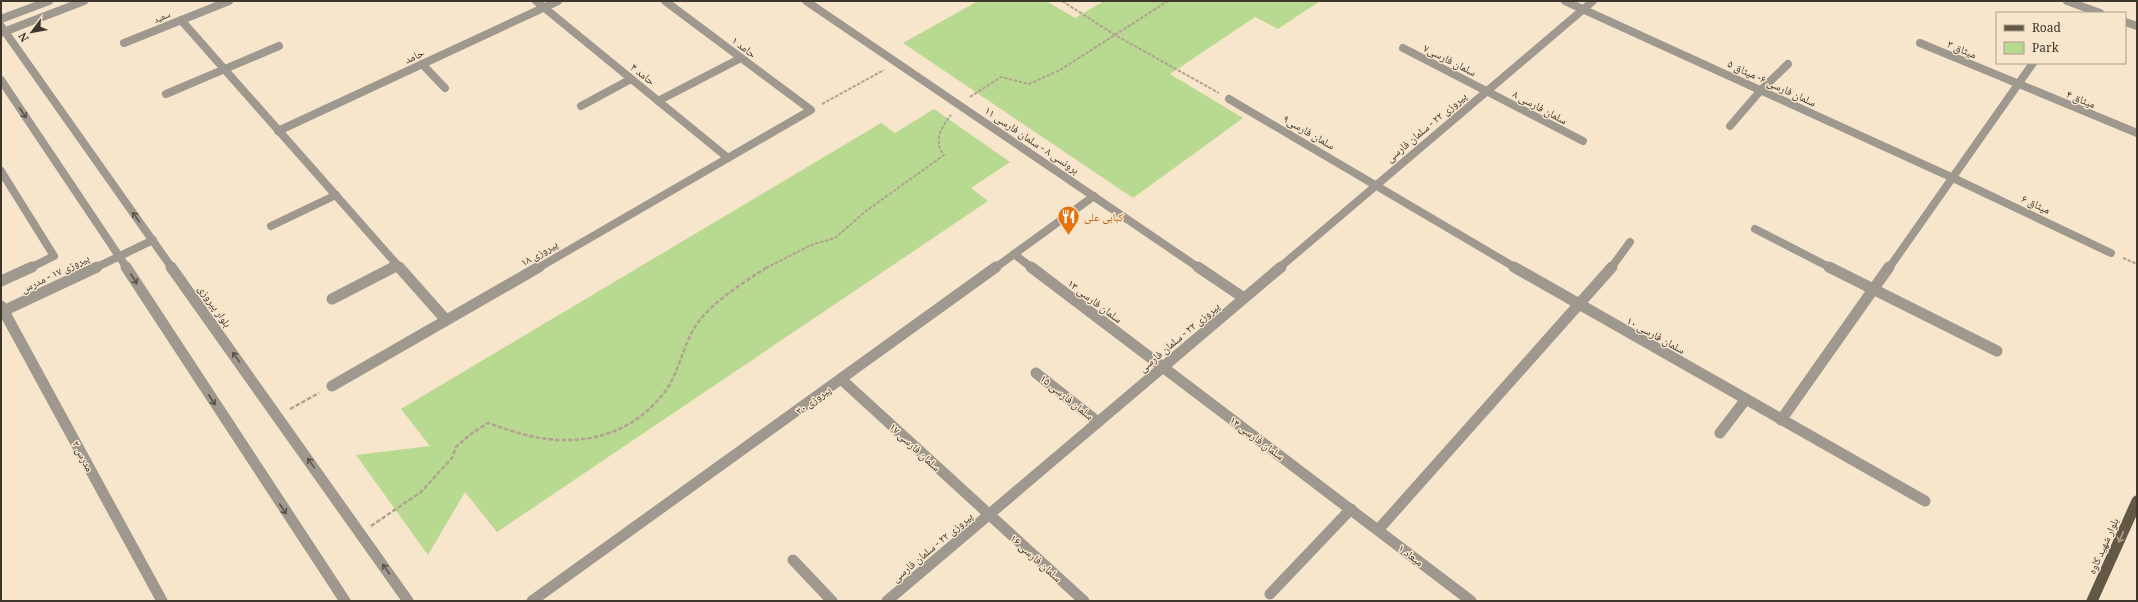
<svg xmlns="http://www.w3.org/2000/svg" width="2138" height="602" font-family="Georgia,'Noto Naskh Arabic',serif">
<style>
.green{fill:#b8d990}
.lines{fill:none;stroke-linecap:round;stroke-linejoin:round}
.path-far1{stroke:#b1a390;stroke-width:2;stroke-dasharray:3.5 1.5;stroke-linecap:butt}
.path{stroke:#b1a390;stroke-width:2.5;stroke-dasharray:4.5 2;stroke-linecap:butt}
.minor-far1{stroke:#9f988e;stroke-width:8}
.minor{stroke:#9f988e;stroke-width:11}
.major{stroke:#635745;stroke-width:11}
.oneway{stroke:#5a5349}
.oneway2{stroke:#ad9e88}
.labels{text-anchor:middle;stroke-width:3;stroke-linejoin:round;paint-order:stroke}
.far-street-label{font-size:9px;fill:#3d362c;stroke:#f7e5cc}
.street-label{font-size:11px;fill:#3d362c;stroke:#f7e5cc}
.food-label{font-size:11px;fill:#c56008;stroke:#f7e5cc;text-anchor:start}
</style>
<rect width="100%" height="100%" fill="#f7e5cc"/>
<g class="green">
<polygon points="978,1 1046,1 1075,18 1104,1 1320,1 1278,29 1255,17 1170,74 1243,118 1133,198 903,43"/>
<polygon points="934,109 1010,162 971,188 988,201 497,532 465,492 428,555 356,455 430,446 401,409 881,123 895,133"/>
</g>
<g class="lines">
<g class="path-far1">
<polyline points="1062,1 1115,35 1219,93"/>
<polyline points="970,97 1001,77 1029,84 1060,70 1168,1"/>
<polyline points="822,104 884,70"/>
<polyline points="2123,258 2137,264"/>
<path d="M 766,268 L 811,245 L 835,238 L 866,211 L 944,155 C 933,142 941,127 951,115"/>
</g>
<g class="path">
<polyline points="290,409 319,393"/>
<path d="M 371,526 L 421,492 L 452,458 L 456,447 L 472,433 L 488,423 C 503,428 519,434 535,437 C 586,447 635,433 666,390 C 680,371 683,342 699,321 C 717,298 744,283 767,267"/>
</g>
<g class="minor-far1">
<polyline points="536,1 728,158"/>
<polyline points="806,1 1199,268"/>
<polyline points="1565,1 1951,177 2111,253"/>
<polyline points="2067,1 2100,13"/>
<polyline points="1,19 49,1"/>
<polyline points="181,20 400,268"/>
<polyline points="2125,22 2137,26"/>
<polyline points="1,26 172,268"/>
<polyline points="1,33 84,1"/>
<polyline points="124,43 229,1"/>
<polyline points="1920,43 2137,133"/>
<polyline points="1403,48 1583,141"/>
<polyline points="422,64 445,88"/>
<polyline points="1,80 127,268"/>
<polyline points="166,94 279,46"/>
<polyline points="1229,99 1516,268"/>
<polyline points="658,101 741,58"/>
<polyline points="581,106 631,79"/>
<polyline points="1730,126 1761,90 1788,64"/>
<polyline points="278,131 558,1"/>
<polyline points="1,171 54,256 30,268"/>
<polyline points="271,226 336,195"/>
<polyline points="1755,229 1831,268"/>
<polyline points="1014,254 1032,268"/>
<polyline points="95,268 153,240"/>
<polyline points="392,268 397,265"/>
<polyline points="538,268 811,110 665,1"/>
<polyline points="995,268 1094,196"/>
<polyline points="1279,268 1593,1"/>
<polyline points="1611,268 1630,242"/>
<polyline points="1889,268 2033,63"/>
</g>
<g class="minor">
<polyline points="126,267 345,601"/>
<polyline points="171,267 408,601"/>
<polyline points="399,267 446,320"/>
<polyline points="1031,267 1471,601"/>
<polyline points="1198,267 1244,298"/>
<polyline points="1514,267 1925,501"/>
<polyline points="1829,267 1997,351"/>
<polyline points="1,281 32,267"/>
<polyline points="332,299 394,267"/>
<polyline points="1,306 162,601"/>
<polyline points="1,312 97,267"/>
<polyline points="1036,373 1098,422"/>
<polyline points="841,379 1084,601"/>
<polyline points="332,386 539,267"/>
<polyline points="1781,420 1889,267"/>
<polyline points="1720,433 1746,399"/>
<polyline points="1378,530 1612,267"/>
<polyline points="793,560 832,601"/>
<polyline points="1270,594 1351,509"/>
<polyline points="532,601 996,267"/>
<polyline points="887,601 1281,267"/>
</g>
<polyline class="major" points="2092,601 2137,501"/>
</g>
<defs><path id="oneway-shaft" d="M-6 0H5M1.5-3L5.5 0L1.5 3" fill="none" stroke-width="1.6" stroke-linecap="round" stroke-linejoin="round"/></defs>
<g class="oneway">
<use href="#oneway-shaft" transform="translate(23 113) rotate(56)"/>
<use href="#oneway-shaft" transform="translate(136 217) rotate(-125)"/>
<use href="#oneway-shaft" transform="translate(134 279) rotate(57)"/>
<use href="#oneway-shaft" transform="translate(236 357) rotate(-125)"/>
<use href="#oneway-shaft" transform="translate(212 400) rotate(57)"/>
<use href="#oneway-shaft" transform="translate(311 463) rotate(-125)"/>
<use href="#oneway-shaft" transform="translate(283 509) rotate(57)"/>
<use href="#oneway-shaft" transform="translate(386 569) rotate(-125)"/>
</g>
<use class="oneway2" href="#oneway-shaft" transform="translate(2121 537) rotate(114)"/>
<defs>
<symbol id="restaurant-pin" viewBox="-11 -11 22 30"><path d="M0 17L-7.5 6A9.5 9.5 0 1 1 7.5 6Z" fill="#e8710a" stroke="#f7e5cc"/><path d="M-5-6h1v4h1v-4h1v4h1v-4h1v5L-1.5 .5V6h-2V.5L-5-1ZM5-6V6H3V1.5H1.5Q1.5-4 5-6Z" fill="#fff"/></symbol>
</defs>
<g fill-rule="evenodd">
<use href="#restaurant-pin" x="1056" y="204" width="25" height="34"/>
</g>
<g class="labels">
<g class="far-street-label">
<text transform="translate(162 17) rotate(-22)" y="3">سعید</text>
</g>
<g class="street-label">
<text transform="translate(744 47) rotate(37)" y="4">حامد ۱</text>
<text transform="translate(1962 49) rotate(23)" y="4">میثاق ۳</text>
<text transform="translate(414 56) rotate(-25)" y="4">حامد</text>
<text transform="translate(1450 60) rotate(27)" y="4">سلمان فارسی۷</text>
<text transform="translate(643 74) rotate(39)" y="4">حامد ۴</text>
<text transform="translate(1772 83) rotate(25)" y="4">سلمان فارسی ۶- میثاق ۵</text>
<text transform="translate(2081 99) rotate(22)" y="4">میثاق ۴</text>
<text transform="translate(1540 107) rotate(28)" y="4">سلمان فارسی ۸</text>
<text transform="translate(1426 127) rotate(-40)" y="4">پیروزی ۲۲ - سلمان فارسی</text>
<text transform="translate(1309 132) rotate(30)" y="4">سلمان فارسی۹</text>
<text transform="translate(1032 140) rotate(34)" y="4">برونسی ۸ - سلمان فارسی ۱۱</text>
<text transform="translate(2036 204) rotate(25)" y="4">میثاق ۶</text>
<text transform="translate(539 253) rotate(-30)" y="4">پیروزی ۱۸</text>
<text transform="translate(55 273) rotate(-26)" y="4">پیروزی ۱۷ - مدرس</text>
<text transform="translate(1095 301) rotate(37)" y="4">سلمان فارسی ۱۳</text>
<text transform="translate(215 306) rotate(55)" y="4">بلوار پیروزی</text>
<text transform="translate(1656 335) rotate(29)" y="4">سلمان فارسی ۱۰</text>
<text transform="translate(1179 337) rotate(-40)" y="4">پیروزی ۲۲ - سلمان فارسی</text>
<text transform="translate(1067 397) rotate(39)" y="4">سلمان فارسی ۱۵</text>
<text transform="translate(813 400) rotate(-36)" y="4">پیروزی ۲۰</text>
<text transform="translate(1257 438) rotate(37)" y="4">سلمان فارسی ۱۴</text>
<text transform="translate(915 447) rotate(43)" y="4">سلمان فارسی ۱۷</text>
<text transform="translate(83 456) rotate(62)" y="4">مدرس ۲</text>
<text transform="translate(2103 546) rotate(-66)" y="4">بلوار شهید کاوه</text>
<text transform="translate(932 547) rotate(-40)" y="4">پیروزی ۲۲ - سلمان فارسی</text>
<text transform="translate(1411 555) rotate(37)" y="4">میعاد ۱</text>
<text transform="translate(1036 558) rotate(42)" y="4">سلمان فارسی ۱۶</text>
</g>
<g class="food-label">
<text x="1084" y="221">کبابی علی</text>
</g>
</g>
<rect width="2138" height="602" fill="none" stroke="#3d362c" stroke-width="4"/>
<rect x="1996" y="12" width="130" height="52" fill="#f7e5cc" stroke="#ad9f8c"/>
<rect x="2004" y="25" width="20" height="6" fill="#635745" stroke="#ad9f8c"/>
<text x="2032" y="32" font-size="12" fill="#3d362c">Road</text>
<rect x="2004" y="42" width="20" height="12" fill="#b8d990" stroke="#ad9f8c"/>
<text x="2032" y="52" font-size="12" fill="#3d362c">Park</text>
<g transform="translate(32 32) rotate(238)" stroke="#f7e5cc" stroke-width="3" paint-order="stroke">
<path d="M0-3L7 15L0 10L-7 15Z" fill="#3d362c"/>
<text y="-6" font-size="11" font-weight="bold" text-anchor="middle" fill="#3d362c">N</text>
</g>
</svg>
